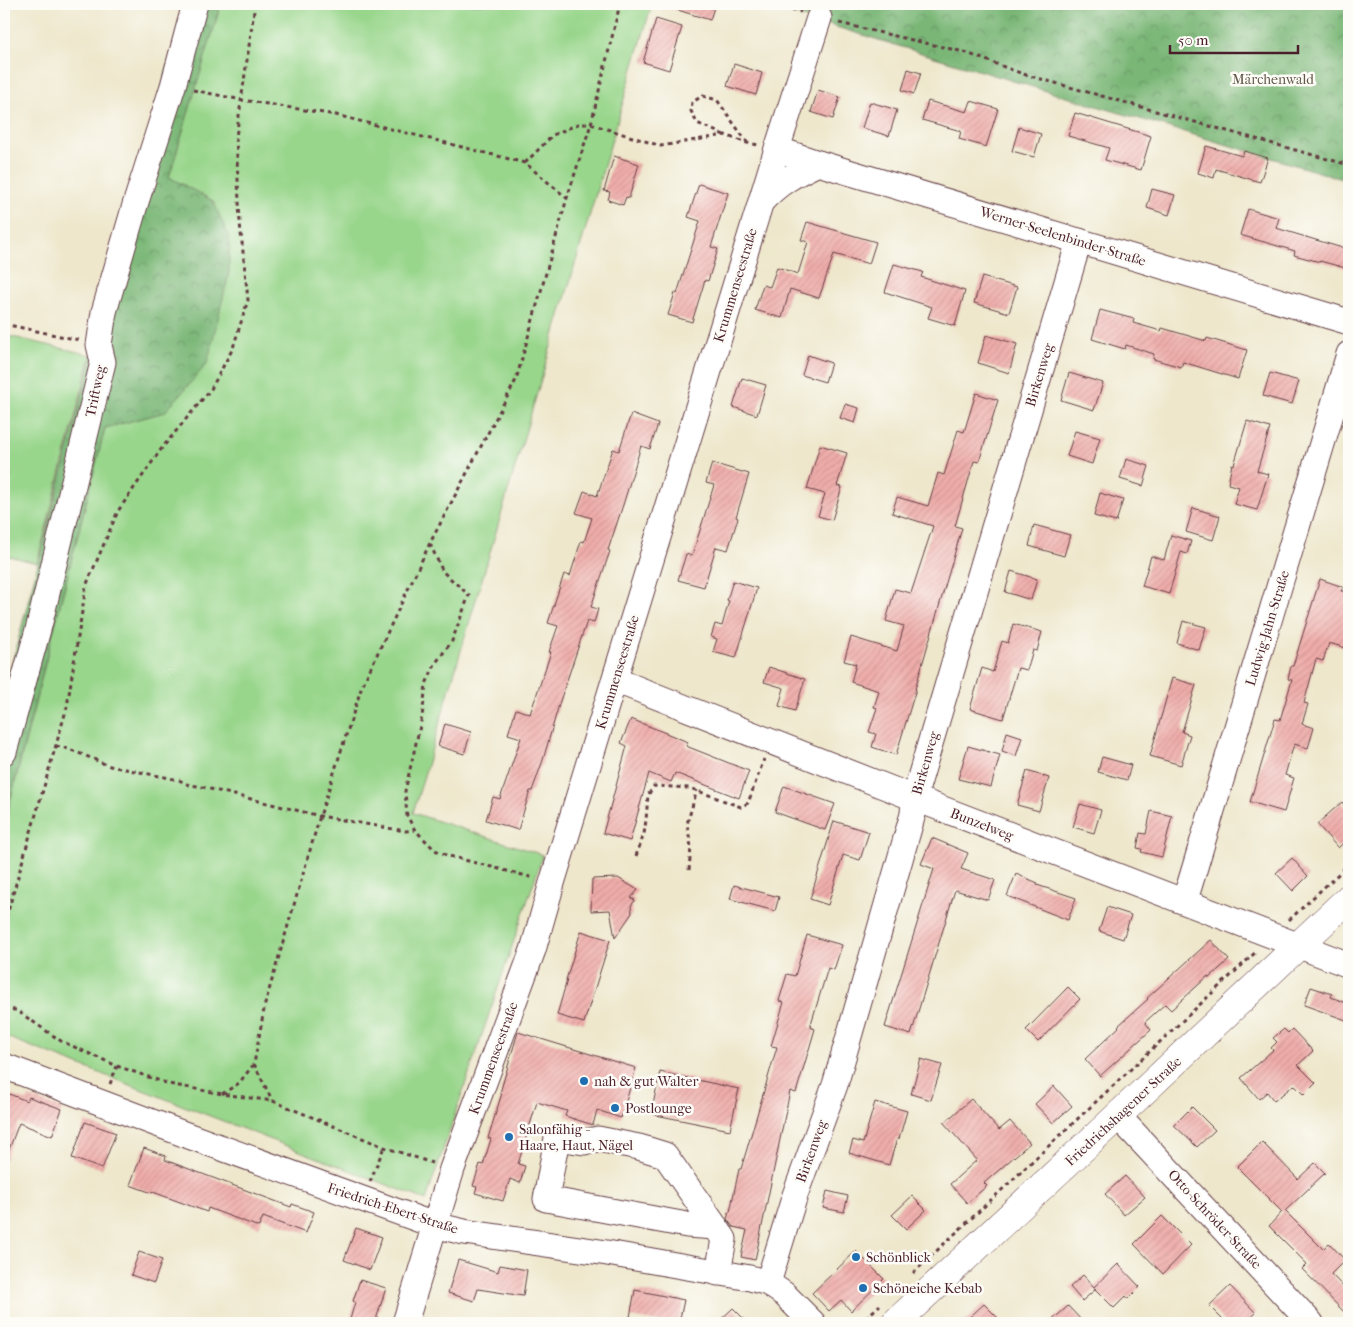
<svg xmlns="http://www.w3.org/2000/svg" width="1353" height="1327" font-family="'IM FELL French Canon',serif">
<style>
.grass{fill:#98d68b;stroke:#717a5b}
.forest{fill:url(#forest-crowns);stroke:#626b51}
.building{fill:url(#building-hatch)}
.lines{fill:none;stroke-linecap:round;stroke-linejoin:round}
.minor-casing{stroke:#633d43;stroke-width:27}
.major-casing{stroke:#633d43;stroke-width:29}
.path{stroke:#633d43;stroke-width:3;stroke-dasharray:4 4;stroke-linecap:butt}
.minor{stroke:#fff;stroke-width:25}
.major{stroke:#fff;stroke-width:28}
.poi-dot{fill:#1f6fb2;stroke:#fdfcf7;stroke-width:2}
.labels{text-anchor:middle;stroke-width:5;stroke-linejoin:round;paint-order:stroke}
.park-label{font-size:14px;fill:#615648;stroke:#fdfcf7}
.street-label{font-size:14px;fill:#4a1f2b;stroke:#fdfcf7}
.poi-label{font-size:14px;fill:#4a1f2b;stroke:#fdfcf7;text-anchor:start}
</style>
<defs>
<pattern id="forest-crowns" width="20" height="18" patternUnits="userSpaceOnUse" patternTransform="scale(1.25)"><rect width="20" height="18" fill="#7ab777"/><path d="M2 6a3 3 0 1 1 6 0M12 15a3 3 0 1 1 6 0" fill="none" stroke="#669462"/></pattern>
<pattern id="building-hatch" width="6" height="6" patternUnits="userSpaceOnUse" patternTransform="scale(1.25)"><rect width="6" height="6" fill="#efadaa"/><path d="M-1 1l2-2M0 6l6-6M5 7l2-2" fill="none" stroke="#ce9492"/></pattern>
</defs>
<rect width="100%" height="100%" fill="#fdfcf7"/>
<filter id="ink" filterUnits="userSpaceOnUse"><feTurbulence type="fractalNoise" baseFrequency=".02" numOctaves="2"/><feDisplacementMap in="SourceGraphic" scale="10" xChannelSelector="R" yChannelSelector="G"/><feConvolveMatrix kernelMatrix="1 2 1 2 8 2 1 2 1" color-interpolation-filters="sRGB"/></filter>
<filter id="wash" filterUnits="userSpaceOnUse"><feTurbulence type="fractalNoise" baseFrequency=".0096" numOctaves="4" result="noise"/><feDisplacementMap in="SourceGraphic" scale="20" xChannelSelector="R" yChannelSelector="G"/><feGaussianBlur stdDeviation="1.12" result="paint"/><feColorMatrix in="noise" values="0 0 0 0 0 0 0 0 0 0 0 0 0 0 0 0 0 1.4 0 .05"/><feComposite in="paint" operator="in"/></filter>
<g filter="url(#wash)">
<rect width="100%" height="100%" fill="#eee7cc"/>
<g class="grass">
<polygon points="221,4 652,4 413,813 543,855 426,1200 4,1036 4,826 105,428 165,412 213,201 169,177"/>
<polygon points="4,335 91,355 37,563 4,555"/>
</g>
<g class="forest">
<polygon points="184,4 221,4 169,177 213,201 229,237 229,273 207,364 165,412 105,428 4,824 4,694"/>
<polygon points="761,4 1349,4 1349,181 1046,91"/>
</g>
<g id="blocks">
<g class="building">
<polygon points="669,4 715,4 710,20 668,7"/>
<polygon points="656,19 682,27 669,70 643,62"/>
<polygon points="734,64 762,73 756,95 727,86"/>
<polygon points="908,69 921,73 914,94 902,90"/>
<polygon points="818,90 840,97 833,119 811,112"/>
<polygon points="928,101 967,112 971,101 998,109 986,147 959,139 961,131 922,120"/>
<polygon points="870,102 897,110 889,136 862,128"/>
<polygon points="1075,113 1151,136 1141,170 1105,160 1109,148 1068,136"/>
<polygon points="1019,127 1041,134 1034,157 1012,151"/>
<polygon points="1206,146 1242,156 1244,151 1268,158 1260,182 1216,169 1214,178 1198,173"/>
<polygon points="614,156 639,164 629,198 626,197 623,205 608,200 610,192 604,191"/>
<polygon points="699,184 728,193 711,247 718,249 708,281 705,280 692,322 668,315 675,293 677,294 700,221 688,217"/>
<polygon points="1152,189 1175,195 1169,215 1147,208"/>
<polygon points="1248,209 1279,218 1276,228 1349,250 1349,269 1320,261 1320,262 1294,255 1295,251 1240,235"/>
<polygon points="807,222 876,242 869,264 834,254 819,298 790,289 782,318 755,310 763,285 770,287 777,267 798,274 808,242 801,240"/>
<polygon points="894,264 923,272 921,277 965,291 955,326 928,318 932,307 885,292"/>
<polygon points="982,277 1017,287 1009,313 974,303"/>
<polygon points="1100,310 1134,319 1133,323 1161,331 1162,328 1206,341 1207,338 1247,350 1238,379 1183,362 1181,367 1153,359 1154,354 1126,345 1125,349 1092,339"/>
<polygon points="986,335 1017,344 1009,373 978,363"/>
<polygon points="808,355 831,363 825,382 802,375"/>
<polygon points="1069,373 1103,383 1094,410 1061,400"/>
<polygon points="1270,373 1299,381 1292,404 1263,396"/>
<polygon points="742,378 766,385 757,415 733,407"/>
<polygon points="976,393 998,400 979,462 974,461 955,526 962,528 915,689 916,689 896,755 872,747 876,734 869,732 877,708 874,707 879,691 851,682 856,664 844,661 851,637 897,651 904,626 886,621 895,589 911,593 933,526 892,513 897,497 928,506 938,473 944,475 958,430 964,432"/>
<polygon points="845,404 859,408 855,423 840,418"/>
<polygon points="631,414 658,424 650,449 641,446 623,505 608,550 610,551 591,607 598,609 594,623 587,621 560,701 543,760 532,791 530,791 518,830 486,820 493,797 500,799 521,738 508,734 516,709 530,714 551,652 549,652 558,626 548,623 564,574 570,576 581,541 584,542 592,518 576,513 584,491 597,496 613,449 619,451"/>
<polygon points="1247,421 1270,428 1257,471 1268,474 1257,510 1234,504 1239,487 1228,484 1232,464 1234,465"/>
<polygon points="1075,431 1100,438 1092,464 1067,456"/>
<polygon points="820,445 847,453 837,486 842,487 832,520 818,516 825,494 807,489"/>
<polygon points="1126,459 1149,466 1143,486 1120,479"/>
<polygon points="712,463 749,474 736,517 738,518 728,550 716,547 704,587 678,580 686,554 692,556 714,485 706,483"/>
<polygon points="1100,493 1123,500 1116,522 1094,516"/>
<polygon points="1193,508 1220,516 1213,540 1186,532"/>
<polygon points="1034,525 1070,535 1064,556 1029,546"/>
<polygon points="1171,535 1191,541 1187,554 1181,552 1169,594 1142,586 1151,556 1164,560"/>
<polygon points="1011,571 1037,579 1031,600 1005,592"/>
<polygon points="1320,579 1343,587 1341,591 1349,592 1349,649 1329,643 1323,661 1316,659 1304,703 1308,704 1302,724 1314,728 1308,748 1294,744 1285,775 1294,778 1284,812 1250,802 1275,719 1280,720 1292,680 1288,679 1291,666 1293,666"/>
<polygon points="733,581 757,588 736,658 713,652 717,639 711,637 715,624 722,626 729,601 727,600"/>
<polygon points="1183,621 1206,627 1199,650 1177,643"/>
<polygon points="1013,624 1042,632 1037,651 1033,650 1027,670 1018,668 1003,719 970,709 982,668 993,672 1002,641 1008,643"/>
<polygon points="769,667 805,679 795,711 779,706 784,688 764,682"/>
<polygon points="1172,678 1196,685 1182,732 1190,735 1181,765 1150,756"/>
<polygon points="631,719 688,742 686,746 749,771 739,798 675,773 671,782 649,773 630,841 603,833 627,746 621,743"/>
<polygon points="445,724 471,732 464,754 438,746"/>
<polygon points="1007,732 1022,737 1016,756 1002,751"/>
<polygon points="968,746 1000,755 991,787 958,779"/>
<polygon points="1102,757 1131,765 1127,780 1098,772"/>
<polygon points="1027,771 1049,778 1039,811 1017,805"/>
<polygon points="784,786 835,804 825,830 775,812"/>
<polygon points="1342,802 1349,811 1349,838 1338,848 1317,824"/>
<polygon points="1080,804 1101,810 1094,833 1073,827"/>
<polygon points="1151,811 1172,816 1162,857 1141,852 1142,849 1137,848 1140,833 1146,834"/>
<polygon points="834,821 869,832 860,860 843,855 828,905 810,899"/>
<polygon points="932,838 968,853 961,869 995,880 988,900 955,890 911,1035 885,1027 934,869 921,864"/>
<polygon points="1292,858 1308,876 1293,891 1276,873"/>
<polygon points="1016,874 1038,883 1037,885 1076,898 1068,920 1007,896"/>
<polygon points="618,878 638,890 631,898 635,900 631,906 632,913 615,938 610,910 591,911 592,879"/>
<polygon points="734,885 779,897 775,911 730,899"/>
<polygon points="1107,907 1131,915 1123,939 1099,931"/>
<polygon points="581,931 610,940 584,1023 557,1015 567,980 566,980"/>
<polygon points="807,935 842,945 834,970 828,968 810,1027 815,1029 796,1093 790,1091 755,1260 741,1257 747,1230 733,1227 727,1219 729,1212 730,1212 739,1169 741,1169 777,1047 771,1046 784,1002 779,1001 787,974 795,976"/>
<polygon points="1211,940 1229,960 1209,978 1208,976 1171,1010 1165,1004 1145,1022 1151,1030 1100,1076 1085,1059 1119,1027 1118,1026 1148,999 1147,998"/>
<polygon points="1068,987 1080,999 1038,1042 1026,1030"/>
<polygon points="1311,987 1332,994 1331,997 1349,1004 1349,1021 1304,1005"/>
<polygon points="1284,1029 1288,1033 1292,1029 1313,1051 1298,1065 1316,1083 1304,1095 1294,1085 1274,1101 1267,1092 1259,1099 1241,1078 1273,1050 1271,1048 1277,1042 1273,1038"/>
<polygon points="518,1032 636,1068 621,1118 597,1110 593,1125 565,1116 567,1111 537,1102 518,1164 525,1166 520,1183 510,1179 503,1201 475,1193 477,1187 473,1186 480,1164 483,1165 491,1139 488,1138 502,1093 500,1093"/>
<polygon points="921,1059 942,1065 931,1100 911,1094"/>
<polygon points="660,1072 739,1089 730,1130 651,1114"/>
<polygon points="1054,1086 1072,1106 1053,1123 1035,1104"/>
<polygon points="4,1092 27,1101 29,1097 62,1109 52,1136 19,1123 5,1160 4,1160"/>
<polygon points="971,1099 999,1130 1010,1121 1030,1143 984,1183 987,1186 967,1203 950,1184 977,1160 944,1123"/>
<polygon points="875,1102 907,1111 899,1139 897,1139 889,1165 849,1153 853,1140 863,1143"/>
<polygon points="1192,1107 1215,1130 1197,1147 1174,1125"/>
<polygon points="85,1122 116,1133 102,1169 72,1158"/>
<polygon points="1262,1142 1298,1179 1315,1163 1325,1173 1285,1211 1323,1249 1329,1243 1345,1260 1331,1274 1349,1293 1349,1317 1302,1269 1307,1264 1269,1226 1282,1212 1237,1167"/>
<polygon points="144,1148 166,1156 165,1160 291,1207 292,1204 314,1212 306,1233 263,1217 259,1227 208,1208 207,1212 153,1192 152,1193 130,1185"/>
<polygon points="1125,1176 1145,1197 1124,1215 1105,1194"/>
<polygon points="827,1191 848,1196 844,1212 823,1208"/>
<polygon points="912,1196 926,1210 906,1229 892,1215"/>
<polygon points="1162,1216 1191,1245 1163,1274 1134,1244"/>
<polygon points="356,1228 382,1237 370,1270 344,1260"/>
<polygon points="856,1251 884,1279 851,1311 841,1300 829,1311 812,1293"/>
<polygon points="139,1252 162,1260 154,1283 131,1275"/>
<polygon points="458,1260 498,1272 500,1265 527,1270 523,1296 478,1289 474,1301 448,1293"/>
<polygon points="1118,1264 1140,1287 1128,1299 1126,1296 1114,1308 1094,1288 1096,1289 1082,1301 1070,1287 1083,1275 1094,1287"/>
<polygon points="360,1280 386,1288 375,1323 349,1323 355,1302 353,1301"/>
<polygon points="1230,1286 1256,1313 1245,1323 1226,1323 1209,1306"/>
<polygon points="635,1290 684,1300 679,1323 662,1323 630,1317"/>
<polygon points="984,1304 1003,1323 963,1323"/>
<polygon points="1068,1306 1084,1323 1049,1323"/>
<polygon points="733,1308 748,1323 717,1323"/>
</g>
</g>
</g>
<g filter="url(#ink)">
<use href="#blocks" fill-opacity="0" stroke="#633d43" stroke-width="1"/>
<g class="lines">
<defs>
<g id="minor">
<polyline points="777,149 818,163 1349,322"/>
<path d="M 761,202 C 779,182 795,174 818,163"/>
<polyline points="615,680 914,798 1349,965"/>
<polyline points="4,752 39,626 103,362 99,345 104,312 135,205 173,86 195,4"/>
<polyline points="1183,901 1189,887 1349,354"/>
<polyline points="4,1066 189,1136 434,1225 464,1232 607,1253 750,1278 768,1283 784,1294 813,1323"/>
<polyline points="1118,1116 1311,1323"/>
<polyline points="716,1227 687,1225 546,1199 557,1138 584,1142 598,1139 639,1147 665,1155 724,1239 718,1273"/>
<polyline points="768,1283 795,1195 835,1085 913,814 914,798 1079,241"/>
<polyline points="405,1323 452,1169 533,950 552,883 777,149 819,18"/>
</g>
<polyline id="major" points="895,1323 1109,1124 1349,898"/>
</defs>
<use href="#minor" class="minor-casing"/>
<use href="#major" class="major-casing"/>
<g class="path">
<polyline points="776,4 801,12"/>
<polyline points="839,23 964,52 1023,74 1349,165"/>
<polyline points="193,90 242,100 336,115 525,163 567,198"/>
<polyline points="724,135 697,123 691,111 692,102 703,96 717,100 747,142"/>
<polyline points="525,163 553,135 578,124 591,124 661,146 725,135 747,143 759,145"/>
<polyline points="4,324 79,340"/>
<polyline points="4,468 8,468 4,487"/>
<polyline points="430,544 443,572 469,595 452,641 435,664 426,684 422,717 405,791 407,816 415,830 435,850 449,856 534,878"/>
<polyline points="56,746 69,749 110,766 179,780 189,785 198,786 320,816 405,831 415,830"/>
<polyline points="636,856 644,834 646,820 648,795 654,786 690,788 741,807 748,803 764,759"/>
<polyline points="689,870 691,847 687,824 697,790"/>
<polyline points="1289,920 1349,864"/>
<polyline points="4,925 67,707 86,586 118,511 162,448 211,389 233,348 248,300 240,223 236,137 255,4"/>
<polyline points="4,1009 16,1010 61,1041 117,1066 169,1084 222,1094 273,1101 384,1147 432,1163"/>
<polyline points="254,1064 272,1100"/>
<polyline points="110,1084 117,1066"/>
<polyline points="222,1094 239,1083 254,1064 265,1004 320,816 362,686 430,543 516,380 567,198 591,124 619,8 622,4"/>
<polyline points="370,1182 384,1147"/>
<polyline points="913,1273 1257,951"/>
<polyline points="860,1323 880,1305"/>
</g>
<use href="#minor" class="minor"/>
<use href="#major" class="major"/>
</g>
</g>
<g class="poi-dot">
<circle cx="584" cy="1081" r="5"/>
<circle cx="615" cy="1108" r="5"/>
<circle cx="509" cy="1137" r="5"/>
<circle cx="856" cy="1257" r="5"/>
<circle cx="863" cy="1288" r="5"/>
</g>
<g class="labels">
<g class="park-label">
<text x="1273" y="84">Märchenwald</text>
</g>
<g class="street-label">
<text transform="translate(1063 236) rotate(17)" y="5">Werner-Seelenbinder-Straße</text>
<text transform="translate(735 285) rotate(-73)" y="5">Krummenseestraße</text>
<text transform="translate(1039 375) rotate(-73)" y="5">Birkenweg</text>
<text transform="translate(95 391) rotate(-78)" y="5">Triftweg</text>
<text transform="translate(1267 628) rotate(-73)" y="5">Ludwig-Jahn-Straße</text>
<text transform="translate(617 672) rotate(-73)" y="5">Krummenseestraße</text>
<text transform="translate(925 763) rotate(-74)" y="5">Birkenweg</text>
<text transform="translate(982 824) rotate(21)" y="5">Bunzelweg</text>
<text transform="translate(493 1058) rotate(-70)" y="5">Krummenseestraße</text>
<text transform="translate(1123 1111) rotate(-43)" y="5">Friedrichshagener Straße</text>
<text transform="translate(811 1151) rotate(-70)" y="5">Birkenweg</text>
<text transform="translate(393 1208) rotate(18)" y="5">Friedrich-Ebert-Straße</text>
<text transform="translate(1215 1219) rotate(47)" y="5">Otto-Schröder-Straße</text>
</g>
<g class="poi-label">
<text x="594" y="1086">nah &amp; gut Walter</text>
<text x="625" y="1113">Postlounge</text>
<text x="519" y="1134">Salonfähig -<tspan x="519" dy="16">Haare, Haut, Nägel</tspan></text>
<text x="866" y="1262">Schönblick</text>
<text x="873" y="1293">Schöneiche Kebab</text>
</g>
</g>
<rect width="1353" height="1327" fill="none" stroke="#fdfcf7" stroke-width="20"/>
<path d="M1170 45v8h128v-8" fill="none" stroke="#4a1f2b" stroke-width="2.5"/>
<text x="1178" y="45" font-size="15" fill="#4a1f2b" stroke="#fdfcf7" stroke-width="4" paint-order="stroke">50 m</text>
</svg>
